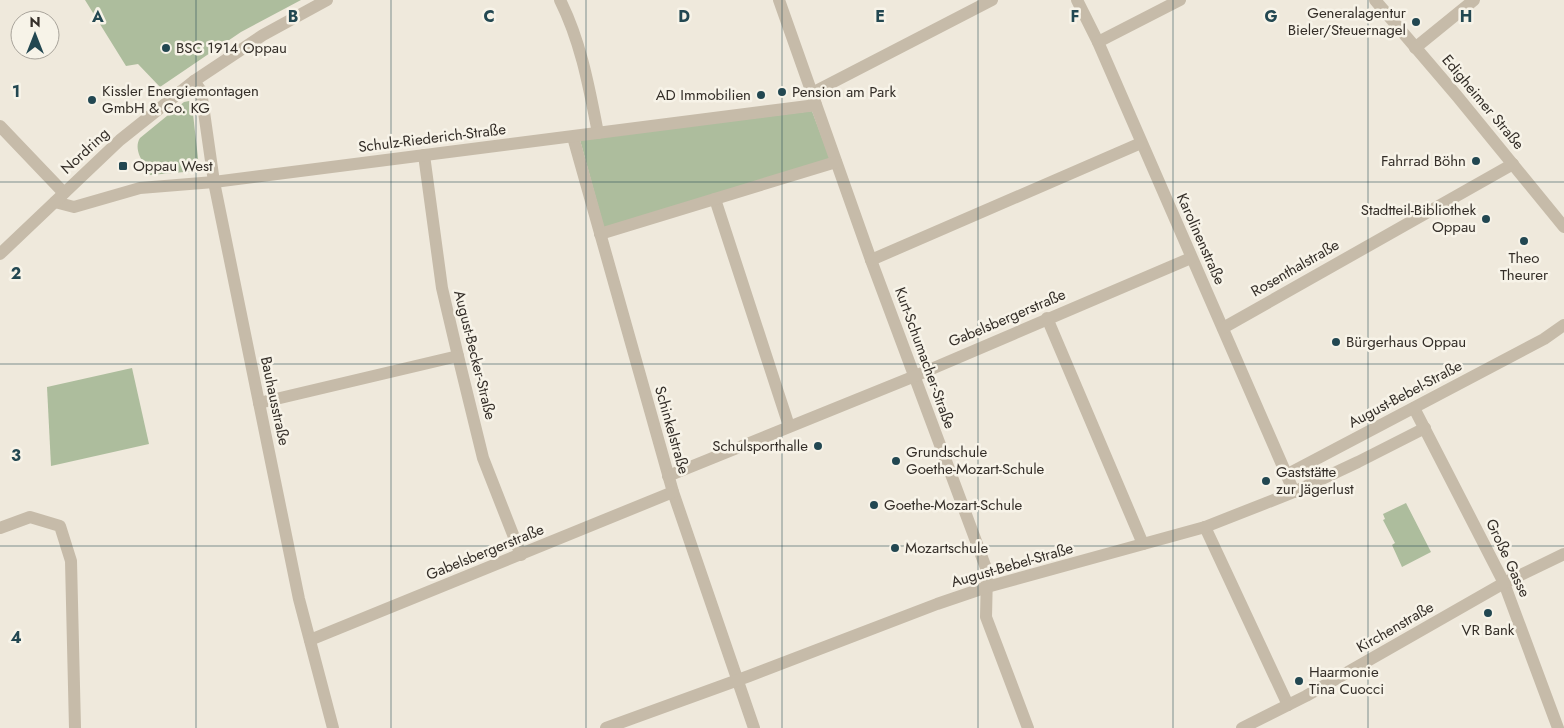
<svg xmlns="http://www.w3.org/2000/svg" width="1564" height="728" font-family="Jost,sans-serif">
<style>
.green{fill:#adbd9d}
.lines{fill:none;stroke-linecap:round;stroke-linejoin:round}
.minor{stroke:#c6bba9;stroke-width:12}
.grid{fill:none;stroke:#224751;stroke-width:1;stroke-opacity:0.55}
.poi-dot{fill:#224751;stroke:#f7f3e8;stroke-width:2}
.labels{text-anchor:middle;stroke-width:5;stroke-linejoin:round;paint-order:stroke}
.poi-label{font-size:15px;fill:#342e28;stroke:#f7f3e8;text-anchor:start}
.street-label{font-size:15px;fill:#342e28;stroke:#f7f3e8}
.grid-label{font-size:16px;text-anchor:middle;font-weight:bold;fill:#224751;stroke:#f7f3e8;stroke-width:5;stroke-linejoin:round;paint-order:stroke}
</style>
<rect width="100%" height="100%" fill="#efe9dc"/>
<g class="green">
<polygon points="85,0 301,0 241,32 160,87 138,64 126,66"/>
<path d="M 189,101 L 192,105 L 199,167 L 196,171 L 150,175 L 148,172 C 143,162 133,149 140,138 L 184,102 Z"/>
<polygon points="812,111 830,159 604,228 580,140"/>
<polygon points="132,368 149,444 51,466 47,387"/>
<polygon points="1406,503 1431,552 1402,567 1392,545 1395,543 1383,520 1385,519 1383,514"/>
</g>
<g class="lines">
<g class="minor">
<path d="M 560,0 C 581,42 589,87 598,133"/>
<polyline points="779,0 871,260 986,568 987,573 986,617 1028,728"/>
<polyline points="1077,0 1098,42 1294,492"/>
<polyline points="1375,0 1457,96 1564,227"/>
<polyline points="1098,42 1180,0"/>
<polyline points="1415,48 1474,0"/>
<polyline points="194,81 201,91 214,182 299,599 333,728"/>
<polyline points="812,93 992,0"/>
<polyline points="0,126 64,193"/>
<polyline points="573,137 673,492 754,728"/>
<polyline points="424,155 442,288 458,356 483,458 521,555"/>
<polyline points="715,199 789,426"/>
<polyline points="55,202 74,207 140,188 214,182 308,170 816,105"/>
<polyline points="600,234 836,162"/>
<polyline points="0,254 120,140 194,81 263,35 327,0"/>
<polyline points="871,260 1141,143"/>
<polyline points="1047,318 1143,544"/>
<polyline points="1223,328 1513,164"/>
<polyline points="259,403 458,356"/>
<polyline points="1414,408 1504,583 1558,728"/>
<polyline points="1286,475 1544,339 1564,325"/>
<polyline points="668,476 915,376 1191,258"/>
<polyline points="1205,527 1288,705"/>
<polyline points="0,528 30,517 60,526 71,561 75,728"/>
<polyline points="310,640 673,492"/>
<polyline points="606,728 749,676 937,604 987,587 1205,527 1294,492 1358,462 1425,428"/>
<polyline points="1242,728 1306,696 1504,583 1564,554"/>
</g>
</g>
<path class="grid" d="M 196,0 L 196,728M 391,0 L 391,728M 586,0 L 586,728M 782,0 L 782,728M 978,0 L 978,728M 1173,0 L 1173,728M 1368,0 L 1368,728M 0,182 L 1564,182M 0,364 L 1564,364M 0,546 L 1564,546"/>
<g class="poi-dot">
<circle cx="1416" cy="22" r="5"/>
<circle cx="166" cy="48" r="5"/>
<circle cx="782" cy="92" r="5"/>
<circle cx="761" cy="95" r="5"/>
<circle cx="92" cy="100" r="5"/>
<circle cx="1476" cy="161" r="5"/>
<rect x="118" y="161" width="10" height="10" rx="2.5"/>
<circle cx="1486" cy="219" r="5"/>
<circle cx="1524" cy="241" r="5"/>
<circle cx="1336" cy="342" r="5"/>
<circle cx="818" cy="446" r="5"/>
<circle cx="896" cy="461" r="5"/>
<circle cx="1266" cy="481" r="5"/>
<circle cx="874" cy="505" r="5"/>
<circle cx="895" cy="548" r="5"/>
<circle cx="1488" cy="613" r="5"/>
<circle cx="1299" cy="681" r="5"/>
</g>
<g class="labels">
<g class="poi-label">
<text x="1406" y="18" text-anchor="end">Generalagentur<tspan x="1406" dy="17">Bieler/Steuernagel</tspan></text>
<text x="176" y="53">BSC 1914 Oppau</text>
<text x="102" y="96">Kissler Energiemontagen<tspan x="102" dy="17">GmbH &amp; Co. KG</tspan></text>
<text x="792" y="97">Pension am Park</text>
<text x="751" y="100" text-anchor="end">AD Immobilien</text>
<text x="1466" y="166" text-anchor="end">Fahrrad Böhn</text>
<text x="133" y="171">Oppau West</text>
<text x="1476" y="215" text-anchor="end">Stadtteil-Bibliothek<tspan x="1476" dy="17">Oppau</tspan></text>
<text x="1524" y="263" text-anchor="middle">Theo<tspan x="1524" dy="17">Theurer</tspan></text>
<text x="1346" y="347">Bürgerhaus Oppau</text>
<text x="808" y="451" text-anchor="end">Schulsporthalle</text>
<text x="906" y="457">Grundschule<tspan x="906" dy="17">Goethe-Mozart-Schule</tspan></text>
<text x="1276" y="477">Gaststätte<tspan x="1276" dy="17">zur Jägerlust</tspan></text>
<text x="884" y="510">Goethe-Mozart-Schule</text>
<text x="905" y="553">Mozartschule</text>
<text x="1488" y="635" text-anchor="middle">VR Bank</text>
<text x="1309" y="677">Haarmonie<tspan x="1309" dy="17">Tina Cuocci</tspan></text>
</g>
<g class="street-label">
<text transform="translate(1483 102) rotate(50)" y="5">Edigheimer Straße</text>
<text transform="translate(432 138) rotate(-7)" y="5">Schulz-Riederich-Straße</text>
<text transform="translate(85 151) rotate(-43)" y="5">Nordring</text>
<text transform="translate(1201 239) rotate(66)" y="5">Karolinenstraße</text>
<text transform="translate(1295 268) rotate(-30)" y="5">Rosenthalstraße</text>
<text transform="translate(1007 318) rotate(-23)" y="5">Gabelsbergerstraße</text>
<text transform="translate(475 355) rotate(76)" y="5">August-Becker-Straße</text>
<text transform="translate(925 358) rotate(70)" y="5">Kurt-Schumacher-Straße</text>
<text transform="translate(1405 394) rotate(-28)" y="5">August-Bebel-Straße</text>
<text transform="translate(275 401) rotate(78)" y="5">Bauhausstraße</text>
<text transform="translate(672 430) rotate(74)" y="5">Schinkelstraße</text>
<text transform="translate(485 552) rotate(-22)" y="5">Gabelsbergerstraße</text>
<text transform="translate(1508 558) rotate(65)" y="5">Große Gasse</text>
<text transform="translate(1012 565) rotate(-16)" y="5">August-Bebel-Straße</text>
<text transform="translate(1395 627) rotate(-30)" y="5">Kirchenstraße</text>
</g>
</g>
<g class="grid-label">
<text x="98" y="22">A</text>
<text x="293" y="22">B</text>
<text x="489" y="22">C</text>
<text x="684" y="22">D</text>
<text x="880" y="22">E</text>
<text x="1075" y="22">F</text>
<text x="1271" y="22">G</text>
<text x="1466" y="22">H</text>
<text x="16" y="97">1</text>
<text x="16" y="279">2</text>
<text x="16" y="461">3</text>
<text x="16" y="643">4</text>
</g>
<g transform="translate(35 35)"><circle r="24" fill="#f7f3e8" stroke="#a9a49b"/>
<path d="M0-4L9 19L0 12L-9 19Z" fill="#224751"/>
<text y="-8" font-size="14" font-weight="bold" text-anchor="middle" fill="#342e28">N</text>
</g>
</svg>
